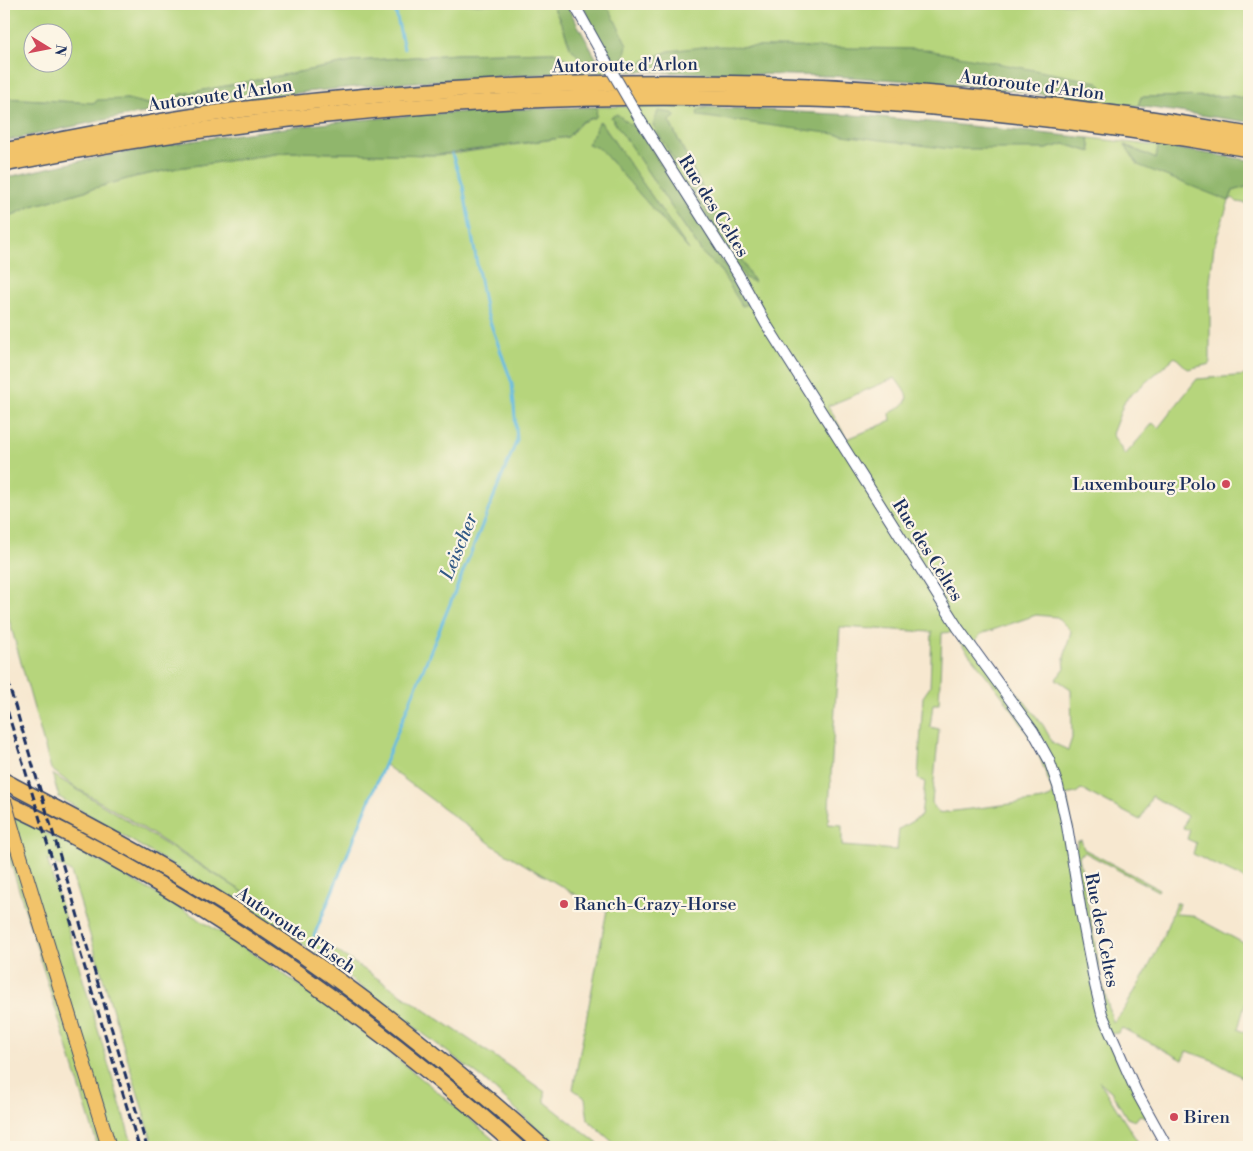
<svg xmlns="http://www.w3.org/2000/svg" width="1253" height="1151" font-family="'Libre Bodoni',serif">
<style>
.green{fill:#b6d57c;stroke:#68826d;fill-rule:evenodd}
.forest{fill:#90b66c;stroke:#567265}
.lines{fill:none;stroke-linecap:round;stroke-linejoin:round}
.stream{stroke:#66bce2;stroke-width:3}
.minor-casing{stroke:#3c4b6f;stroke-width:12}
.major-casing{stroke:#3c4b6f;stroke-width:16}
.highway-casing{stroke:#3c4b6f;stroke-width:18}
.minor{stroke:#fff;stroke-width:10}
.major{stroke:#f2c36a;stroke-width:14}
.highway{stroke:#f2c36a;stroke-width:15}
.rail{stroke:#1b2f5e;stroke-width:3;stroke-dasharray:8 4;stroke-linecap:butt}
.minor-bridge-casing{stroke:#3c4b6f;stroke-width:12;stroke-linecap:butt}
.major-bridge-casing{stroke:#3c4b6f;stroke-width:16;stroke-linecap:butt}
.minor-bridge{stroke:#fff;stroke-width:10}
.major-bridge{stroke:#f2c36a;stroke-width:14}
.poi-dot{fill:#d1495b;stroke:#fcf5e5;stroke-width:2}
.labels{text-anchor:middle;stroke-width:4.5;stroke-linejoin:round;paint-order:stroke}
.street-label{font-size:18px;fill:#1b2f5e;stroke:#fcf5e5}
.poi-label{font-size:18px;fill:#1b2f5e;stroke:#fcf5e5;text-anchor:start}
.water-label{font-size:19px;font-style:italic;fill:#325986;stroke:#fcf5e5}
</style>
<rect width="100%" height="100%" fill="#fcf5e5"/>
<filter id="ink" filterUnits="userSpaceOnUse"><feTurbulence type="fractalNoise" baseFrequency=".02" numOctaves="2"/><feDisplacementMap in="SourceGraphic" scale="10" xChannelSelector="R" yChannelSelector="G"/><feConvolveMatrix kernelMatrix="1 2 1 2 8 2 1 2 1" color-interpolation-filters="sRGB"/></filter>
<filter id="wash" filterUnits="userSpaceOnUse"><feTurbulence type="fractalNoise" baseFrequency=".0096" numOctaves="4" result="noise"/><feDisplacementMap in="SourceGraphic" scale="20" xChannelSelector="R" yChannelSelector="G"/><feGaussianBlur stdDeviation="1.12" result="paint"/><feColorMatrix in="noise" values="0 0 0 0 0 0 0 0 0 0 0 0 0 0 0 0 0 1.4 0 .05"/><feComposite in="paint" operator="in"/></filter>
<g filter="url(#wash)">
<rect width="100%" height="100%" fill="#f7e8d0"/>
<g class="green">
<path d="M 4,4 L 552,4 L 563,27 L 570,47 L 590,70 L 624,58 L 610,10 L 603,4 L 1249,4 L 1249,99 L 1233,96 L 1141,97 L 1138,106 L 1100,101 L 1103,88 L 669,51 L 620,71 L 570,73 L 567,59 L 554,52 L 457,54 L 357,61 L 178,95 L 178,100 L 147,104 L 127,99 L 95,103 L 4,98 ZM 32,32 L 62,32 L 62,62 L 32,62 Z"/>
<path d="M 642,106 L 707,107 L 697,111 L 1046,149 L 1064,144 L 1091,152 L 1089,138 L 1158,146 L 1156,159 L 1126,145 L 1229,201 L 1233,191 L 1249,186 L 1249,204 L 1237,202 L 1233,198 L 1229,201 L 1214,246 L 1210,282 L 1210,364 L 1188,369 L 1175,357 L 1125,400 L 1112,434 L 1125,455 L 1153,423 L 1158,428 L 1197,379 L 1249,375 L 1249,881 L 1193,854 L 1196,843 L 1187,839 L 1190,830 L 1183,828 L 1187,816 L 1152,796 L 1140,820 L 1081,789 L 1076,793 L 1066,795 L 1073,829 L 1068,826 L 1071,850 L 1077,847 L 1077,842 L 1081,840 L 1084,849 L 1159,889 L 1158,891 L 1084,852 L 1079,856 L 1102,984 L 1113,1022 C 1122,1015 1127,1004 1133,994 C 1152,964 1164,936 1176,903 L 1179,903 L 1176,914 L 1191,915 L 1249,946 L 1249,990 L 1238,1029 L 1249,1035 L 1249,1081 L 1212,1060 L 1187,1051 L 1183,1060 L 1122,1028 L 1118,1033 L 1110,1034 L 1150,1118 L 1140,1115 L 1135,1121 L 1127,1118 L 1111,1091 L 1099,1081 L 1141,1147 L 618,1147 L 588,1120 L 585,1098 L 573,1089 L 607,910 L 600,909 L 495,847 L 384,764 L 314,936 L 497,1058 L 545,1092 L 545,1102 L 602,1147 L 557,1147 L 482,1078 L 311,949 L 59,797 L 52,774 L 264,905 L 124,816 L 73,786 L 51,769 L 4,602 L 4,219 L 32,206 L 134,177 L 178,168 L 289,152 L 436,155 L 452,154 L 568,137 L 582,122 L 595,117 L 597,107 ZM 611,117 L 749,304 L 742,305 L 719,268 L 703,254 ZM 674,117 L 669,121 L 711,205 L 753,281 L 653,125 ZM 600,121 L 685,245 L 600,149 ZM 895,378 C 910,398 913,401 890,413 L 891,421 L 847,439 L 828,406 ZM 1036,615 L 1057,617 L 1071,631 L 1064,658 L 1065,668 L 1056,679 L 1071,689 L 1072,738 L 1068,750 L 1053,743 L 1043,725 L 1004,676 L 1001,677 L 981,650 L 979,656 L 971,646 L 981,634 ZM 840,627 L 932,632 L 930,687 L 923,697 L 918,779 L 925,782 L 921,816 L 899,829 L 897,850 L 842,846 L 842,825 L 828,824 ZM 952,632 C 984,674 1022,715 1042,763 C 1046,773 1049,783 1053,793 L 1051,797 L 1043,800 L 938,813 L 934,808 L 932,802 L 939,729 L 930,727 L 933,704 L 939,704 L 942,633 Z"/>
<path d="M 4,811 C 119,870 234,935 338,1013 C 395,1055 449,1101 502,1147 L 154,1147 L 71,872 L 47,859 L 133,1147 L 98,1147 L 5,844 L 4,843 Z"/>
</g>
<g class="forest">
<polygon points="552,4 566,4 600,65 590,70 570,47 563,27"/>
<polygon points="582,4 603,4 610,10 627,45 624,58 614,61 594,30"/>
<polygon points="710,46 922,49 1098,82 1103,88 1100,101 945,83 832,76 620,71 669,51"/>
<path d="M 554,52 L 567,59 L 570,73 C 427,79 286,91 145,113 C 97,120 51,132 4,141 L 4,98 L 95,103 L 97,100 L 127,99 L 147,104 L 177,100 L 178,95 L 357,61 L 457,54 Z"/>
<polygon points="1233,96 1249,99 1249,122 1138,106 1141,97"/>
<path d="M 597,107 L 596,117 L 581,122 L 568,137 L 436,155 L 289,152 L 178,168 L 134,177 L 32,206 L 4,219 L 4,178 C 197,132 398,110 597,107 Z"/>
<polygon points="707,107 869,116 1089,138 1091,152 1064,144 1046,149 950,149 698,116 697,111"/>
<polygon points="658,111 673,113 675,117 669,121 711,205 754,282 745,278 653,125"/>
<polygon points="617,114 640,132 749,304 742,306 719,268 703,254 611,117"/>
<polygon points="600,121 689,250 600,149 588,144"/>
<polygon points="1125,145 1156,159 1158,146 1249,160 1249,186 1233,191 1229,201 1138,165"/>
</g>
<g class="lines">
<g class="stream">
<polyline points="394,4 404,49"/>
<polyline points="314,936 517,440 512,383 485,308 463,186 452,154"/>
</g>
</g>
</g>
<g filter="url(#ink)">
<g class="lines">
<defs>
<g id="minor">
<polyline points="574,4 603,56"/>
<polyline points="642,123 738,274 766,324 958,628 1033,731 1049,760 1058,786 1067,826 1081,912 1095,985 1102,1014 1136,1091 1167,1147"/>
</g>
<polyline id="major" points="14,836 109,1147"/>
<g id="highway">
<path d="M 4,151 C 82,136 160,120 239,110 C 575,67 916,75 1249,135"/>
<path d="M 4,164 C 243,116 486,93 730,98 C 765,99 801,98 837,100 C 975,108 1113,125 1249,149"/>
<path d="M 4,781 C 97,830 191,879 279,939 C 372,1001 459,1072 543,1147"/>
<path d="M 4,802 C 192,891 362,1009 517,1147"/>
</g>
</defs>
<use href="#minor" class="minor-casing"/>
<use href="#major" class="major-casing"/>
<use href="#highway" class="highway-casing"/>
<use href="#minor" class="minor"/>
<use href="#major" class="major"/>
<use href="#highway" class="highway"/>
<g class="rail">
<polyline points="4,669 147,1147"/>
<polyline points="4,700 139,1147"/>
</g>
<defs>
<polyline id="minor-bridge" points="603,56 642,123"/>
<polyline id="major-bridge" points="4,801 14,836"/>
</defs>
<use href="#minor-bridge" class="minor-bridge-casing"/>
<use href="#major-bridge" class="major-bridge-casing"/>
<use href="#minor-bridge" class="minor-bridge"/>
<use href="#major-bridge" class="major-bridge"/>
</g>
</g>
<g class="poi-dot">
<circle cx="1226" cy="484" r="5"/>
<circle cx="564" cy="904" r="5"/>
<circle cx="1174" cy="1117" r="5"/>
</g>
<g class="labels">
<g class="street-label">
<text transform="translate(625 65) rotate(-1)" y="6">Autoroute d'Arlon</text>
<text transform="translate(1032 85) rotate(7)" y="6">Autoroute d'Arlon</text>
<text transform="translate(220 95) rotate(-8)" y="6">Autoroute d'Arlon</text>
<text transform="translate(714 206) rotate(58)" y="6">Rue des Celtes</text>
<text transform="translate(928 550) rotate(58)" y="6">Rue des Celtes</text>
<text transform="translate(296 930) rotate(34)" y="6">Autoroute d'Esch</text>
<text transform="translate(1102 930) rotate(79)" y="6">Rue des Celtes</text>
</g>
<g class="poi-label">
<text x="1216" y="490" text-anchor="end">Luxembourg Polo</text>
<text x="574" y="910">Ranch-Crazy-Horse</text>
<text x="1184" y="1123">Biren</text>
</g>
<g class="water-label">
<text transform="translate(458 546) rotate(-68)" y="7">Leischer</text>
</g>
</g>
<rect width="1253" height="1151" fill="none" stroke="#fcf5e5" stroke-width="20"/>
<g transform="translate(48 48) rotate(100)"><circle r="24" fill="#fcf5e5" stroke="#a2a6af"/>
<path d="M0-4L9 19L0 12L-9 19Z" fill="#d1495b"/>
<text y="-8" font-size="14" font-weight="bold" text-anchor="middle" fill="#1b2f5e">N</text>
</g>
</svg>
